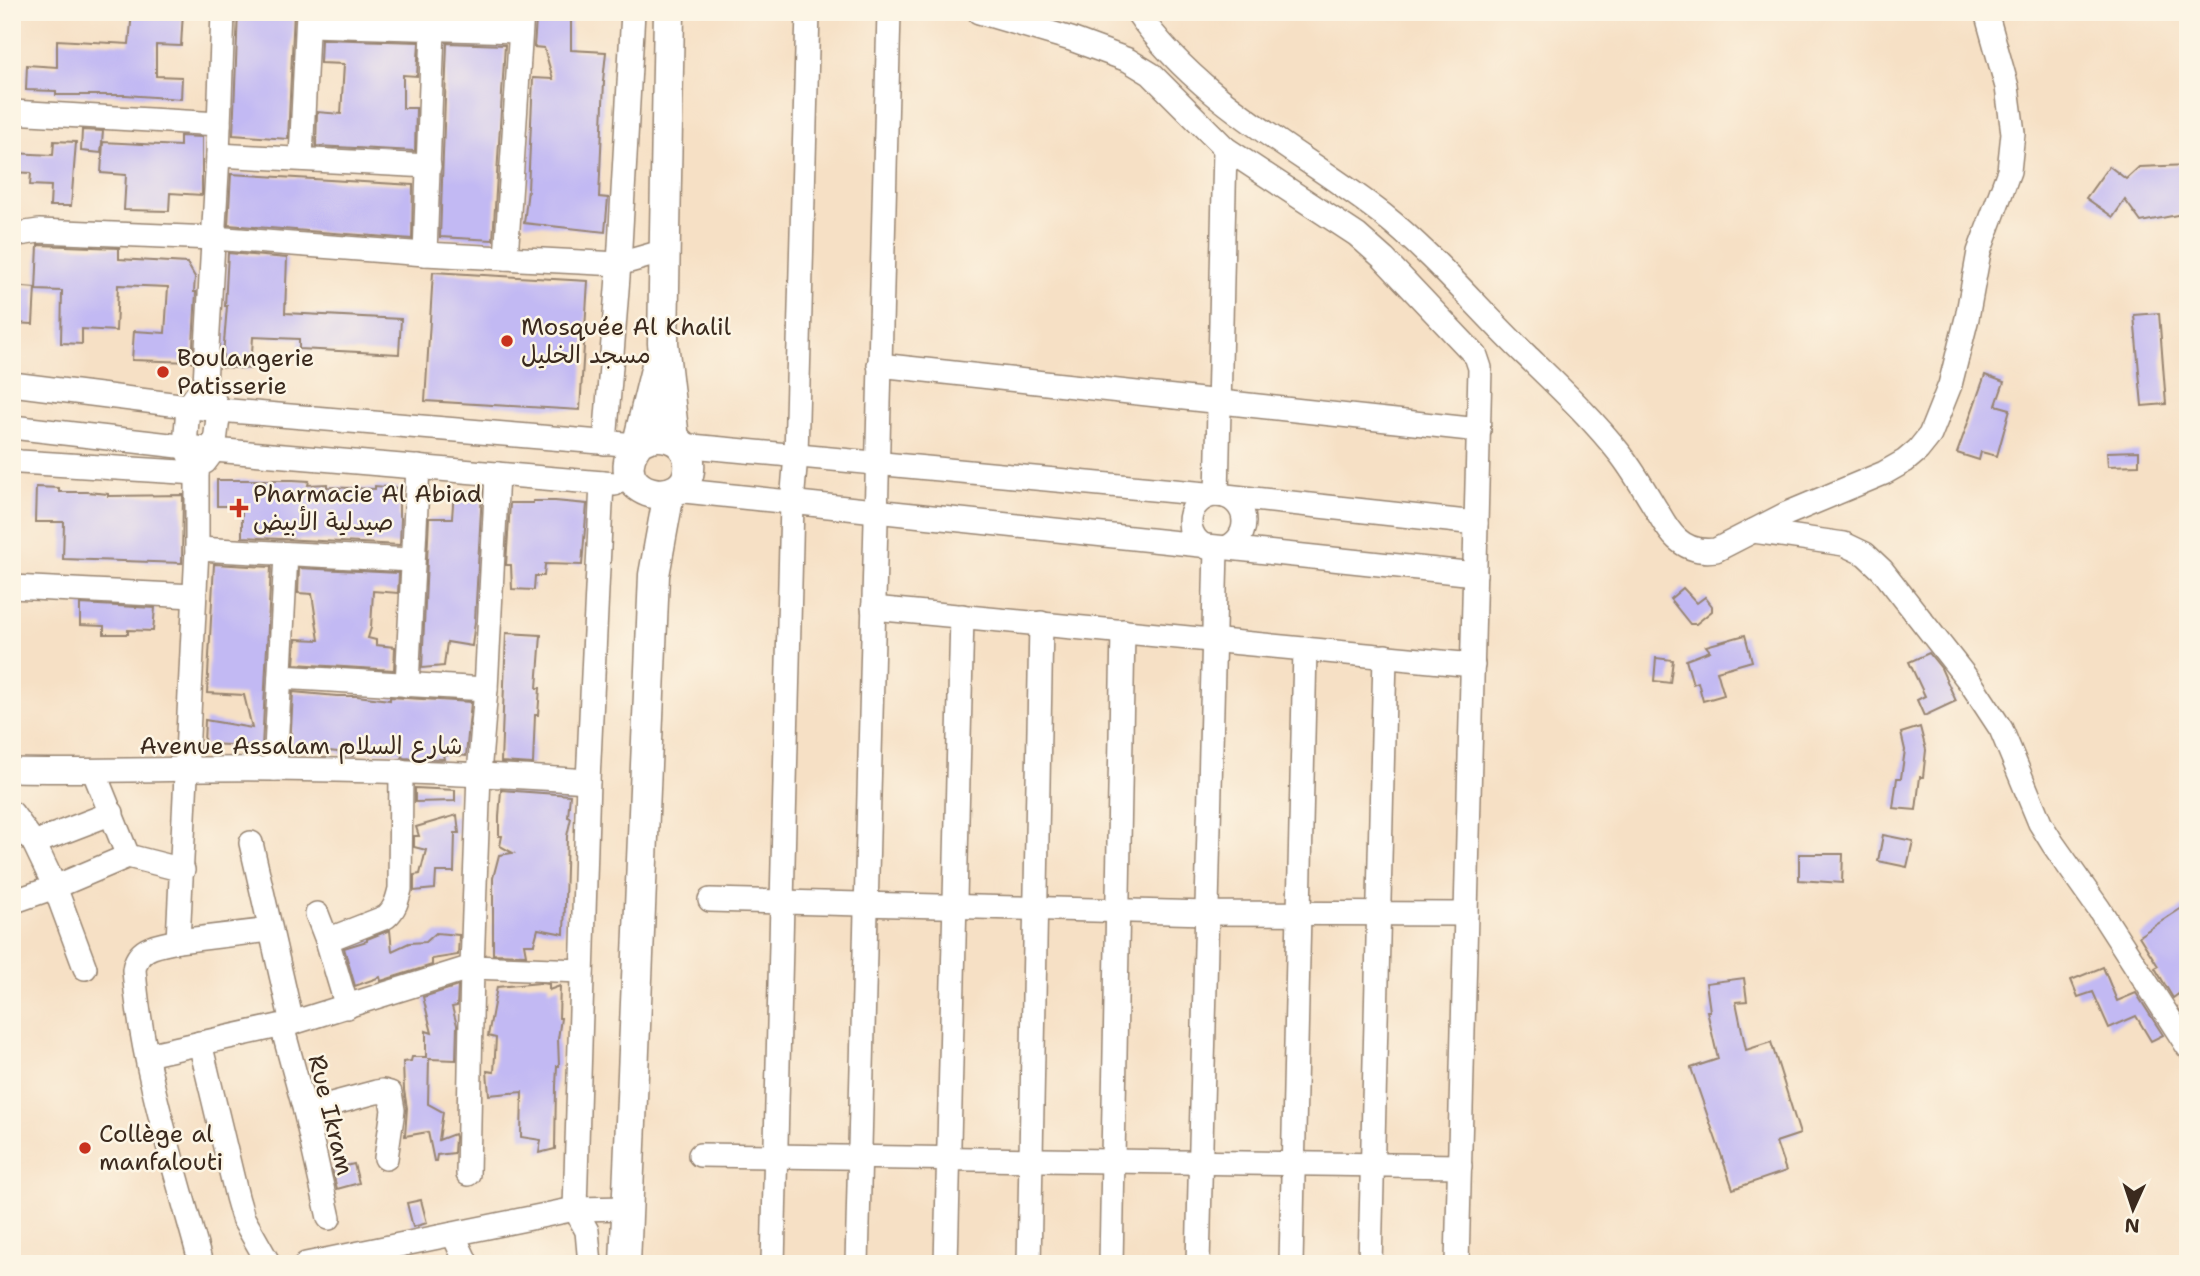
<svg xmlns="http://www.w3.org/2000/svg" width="2200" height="1276" font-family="'Shantell Sans','Playpen Sans Arabic',sans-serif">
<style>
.building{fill:#c2b9f3}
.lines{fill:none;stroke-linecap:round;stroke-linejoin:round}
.minor-casing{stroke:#988572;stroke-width:26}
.major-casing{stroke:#988572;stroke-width:33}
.minor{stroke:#fff;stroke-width:23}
.major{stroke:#fff;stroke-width:30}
.poi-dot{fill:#c8321e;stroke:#fcf5e5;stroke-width:2.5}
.labels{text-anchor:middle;stroke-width:5;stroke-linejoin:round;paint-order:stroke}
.poi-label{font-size:24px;fill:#3b2a1e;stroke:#fcf5e5;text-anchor:start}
.street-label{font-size:24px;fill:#3b2a1e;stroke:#fcf5e5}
</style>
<rect width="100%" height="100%" fill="#fcf5e5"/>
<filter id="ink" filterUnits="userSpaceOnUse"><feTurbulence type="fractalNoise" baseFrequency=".0143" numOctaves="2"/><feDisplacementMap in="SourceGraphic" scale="14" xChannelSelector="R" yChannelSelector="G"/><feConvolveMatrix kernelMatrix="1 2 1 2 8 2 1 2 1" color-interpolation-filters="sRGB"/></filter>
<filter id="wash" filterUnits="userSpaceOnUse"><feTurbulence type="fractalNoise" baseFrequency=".00686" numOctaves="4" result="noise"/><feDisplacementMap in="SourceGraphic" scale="28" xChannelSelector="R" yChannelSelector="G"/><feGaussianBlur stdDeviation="1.57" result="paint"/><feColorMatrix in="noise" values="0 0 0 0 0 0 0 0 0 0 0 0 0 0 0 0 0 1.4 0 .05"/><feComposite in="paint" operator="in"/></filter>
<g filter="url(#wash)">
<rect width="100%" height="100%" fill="#f6e0c5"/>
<g id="blocks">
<g class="building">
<polygon points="132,12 183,12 181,46 156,45 156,76 182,77 181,99 126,95 56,95 56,91 26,90 27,65 57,67 57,40 129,44"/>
<polygon points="238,12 294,12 288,139 233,135"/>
<polygon points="352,12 503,12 503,17"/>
<polygon points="536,20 571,20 571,50 606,52 603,81 604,81 599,197 608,198 605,232 524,223 528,190 533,78 553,79 544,48 534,47"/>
<polygon points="321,39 419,42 417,76 403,75 403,108 416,108 415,151 316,146 317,112 341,114 344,64 320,63"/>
<polygon points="447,43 505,45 493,240 440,237"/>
<polygon points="82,130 103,131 101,153 81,151"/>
<polygon points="180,136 202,137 202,195 170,193 169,211 124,210 126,175 101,173 103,142 180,146"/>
<polygon points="54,141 76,142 71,206 50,206 51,186 30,185 31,173 12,172 12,153 53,155"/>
<polygon points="2188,165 2188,213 2141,222 2125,200 2113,217 2086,198 2109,166 2126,179 2139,167"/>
<polygon points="231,174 413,185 412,239 228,225"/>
<polygon points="38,245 119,248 119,259 187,263 195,277 194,292 196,292 192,362 132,360 134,331 165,333 168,287 118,285 116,331 82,329 82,344 61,343 62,291 36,290"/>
<polygon points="228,253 287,258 285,313 401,319 399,354 299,349 299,339 253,337 251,369 222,367 227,306 225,306"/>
<polygon points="433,272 588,281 580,410 425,401"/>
<polygon points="12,286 35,288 33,324 12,323"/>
<polygon points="2159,313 2166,404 2142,406 2134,315"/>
<polygon points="1985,375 2004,382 1996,405 2010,409 1997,456 1981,452 1979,460 1957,453"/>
<polygon points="2139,451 2139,465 2108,466 2107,452"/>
<polygon points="217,480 293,480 309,481 308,485 327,484 327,487 375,489 375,486 399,488 399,516 401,518 400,545 242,537 242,506 217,506"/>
<polygon points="36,487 59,488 59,492 87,492 108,494 108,496 183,495 182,563 63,559 64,522 35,522"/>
<polygon points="454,491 482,492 475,621 472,646 447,642 444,666 422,668 429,518 452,518"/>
<polygon points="533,501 555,501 587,504 582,565 545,564 544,576 535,576 534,590 512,589 511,565 506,565 510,503 533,503"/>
<polygon points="214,564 271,567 262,747 233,744 231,745 204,744 205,720 252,728 244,695 207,693"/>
<polygon points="299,568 399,573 398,593 373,591 371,628 368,638 376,640 376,645 395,647 394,670 294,664 296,639 319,640 312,594 298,593"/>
<polygon points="1683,588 1697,603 1705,597 1712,606 1712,611 1696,624 1690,624 1670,599"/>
<polygon points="80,604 155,608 153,631 128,630 128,634 104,634 104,626 80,625"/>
<polygon points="506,633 541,635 537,688 540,688 538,715 535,715 533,764 501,762"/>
<polygon points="1745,635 1752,661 1717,671 1724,695 1703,701 1698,682 1693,684 1686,660 1710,651 1706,646"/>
<polygon points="1929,653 1941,668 1956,701 1924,716 1917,700 1925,696 1909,662"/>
<polygon points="1656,658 1673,660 1670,683 1654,681"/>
<polygon points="293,692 337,696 357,696 390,700 390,697 471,702 466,756 443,754 444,759 404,758 402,757 401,752 356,751 354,756 339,754 338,752 290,747"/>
<polygon points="1920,727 1926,750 1923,777 1920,777 1916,810 1893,808 1897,778 1901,778 1905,750 1901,733"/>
<polygon points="415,788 455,790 455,801 415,802"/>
<polygon points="501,790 570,795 568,817 571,818 567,836 564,934 538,929 534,944 524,944 526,955 493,954 493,878 499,855 513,853 500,846 502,836 499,836 499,817"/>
<polygon points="457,815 459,833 455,833 454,872 436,872 435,889 414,891 414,875 420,874 426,850 414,847 414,836 419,836 416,827"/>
<polygon points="1883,835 1913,841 1907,867 1878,861"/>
<polygon points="1799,854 1843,854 1842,883 1799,880"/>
<polygon points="2188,904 2188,987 2173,998 2155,968 2158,966 2139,936"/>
<polygon points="390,930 392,951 409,943 426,942 436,933 459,935 458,955 432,959 432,965 381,981 380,977 355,986 344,948 367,941 367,939"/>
<polygon points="2103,967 2117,1001 2136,993 2163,1035 2151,1041 2136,1016 2109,1028 2093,992 2078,997 2071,980"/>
<polygon points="1744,978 1747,1001 1736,1002 1746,1050 1771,1042 1800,1134 1776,1142 1786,1171 1733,1189 1691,1068 1718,1059 1707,1011 1710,1011 1706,983"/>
<polygon points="540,983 549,984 549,990 560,986 559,1018 561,1018 558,1039 559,1066 557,1066 556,1086 555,1149 539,1153 541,1140 521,1137 522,1092 489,1095 487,1071 494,1072 496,1038 488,1036 497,987"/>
<polygon points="458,986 457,1006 452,1007 457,1025 456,1060 429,1059 428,1104 443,1112 439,1140 454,1134 455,1137 454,1153 437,1155 436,1161 434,1161 428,1132 405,1136 407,1108 404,1090 403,1062 411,1061 412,1057 426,1057 426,1031 432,1033 423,997"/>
<polygon points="354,1164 359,1183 337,1189 332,1169"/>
<polygon points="421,1200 427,1223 413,1227 407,1203"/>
</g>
</g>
</g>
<g filter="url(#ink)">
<use href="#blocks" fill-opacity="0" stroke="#988572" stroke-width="2"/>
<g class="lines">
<defs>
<g id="minor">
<polyline points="979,12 1071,39 1128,60 1151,74 1225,148 1357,235 1384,259 1476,356 1480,368 1457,1264"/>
<path d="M 1137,12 C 1199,102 1298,149 1382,214 C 1435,256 1478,309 1526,355 C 1559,387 1593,419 1621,455 C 1634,472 1645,491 1656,509 C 1662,519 1668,531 1677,539 C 1688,549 1702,552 1716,550 L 1786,514 L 1884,473 L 1905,461 L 1918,450 L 1930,435 L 1950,385 L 1967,318 L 1979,252 L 2009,171 L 2013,133 L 2007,87 L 1986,12"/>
<polyline points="308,25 520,31"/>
<polyline points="12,112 219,124"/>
<polyline points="218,155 429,166"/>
<polyline points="301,158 308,12"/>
<polyline points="12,235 39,231 213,238 425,254 619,264 665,251"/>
<polyline points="425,254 433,29"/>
<polyline points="506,258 522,12"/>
<polyline points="879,365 1479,430"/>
<polyline points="12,384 219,410 636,445"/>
<polyline points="12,427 214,450 615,484"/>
<polyline points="605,443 619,264 633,12"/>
<polyline points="681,445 1217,495 1476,523"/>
<polyline points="12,460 20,462 197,473"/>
<polyline points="205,462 214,450 219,410 205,383 218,155 223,12"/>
<polyline points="675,490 1475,574"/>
<polyline points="1217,495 1225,148"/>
<circle cx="1217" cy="522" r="27"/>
<polyline points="1753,531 1844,544 1865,554 1882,570 1972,685 2001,729 2040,823 2053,844 2099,909 2188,1047"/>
<polyline points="197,549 412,560"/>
<polyline points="12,587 194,596"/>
<polyline points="873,608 1473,665"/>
<polyline points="280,677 486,689"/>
<polyline points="407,685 418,467"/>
<polyline points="275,769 286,554"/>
<path d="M 12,770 C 100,772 186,768 274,769 C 379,770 484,774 588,781"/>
<polyline points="94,772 128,856"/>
<polyline points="12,813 34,843 55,887 85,968"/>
<polyline points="34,843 112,813"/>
<polyline points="251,843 292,1023"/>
<polyline points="128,856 183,870"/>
<polyline points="710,900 1207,913 1466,914"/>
<polyline points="12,902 55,887 128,856"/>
<polyline points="317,914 327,940 347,1007"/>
<path d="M 327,940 L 386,917 C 395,909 397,901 400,889 L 401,771"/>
<polyline points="178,941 270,930"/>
<polyline points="282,1026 305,1111 329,1218"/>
<polyline points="200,1043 237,1197 243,1218 269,1264"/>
<polyline points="147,1055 292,1023 472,967 582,971"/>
<polyline points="305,1111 376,1092 383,1091 390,1093 393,1110 386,1158"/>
<polyline points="700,1155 1460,1166"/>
<polyline points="468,1174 472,967 479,774 486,689 497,474"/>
<polyline points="453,1234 467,1264"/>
<path d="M 201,1264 C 175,1168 142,1070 134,970 C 137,946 160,945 178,941 L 197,549 L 197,473 L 185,446 L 188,407 L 205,383"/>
<polyline points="306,1264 575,1209 628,1208"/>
<polyline points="590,1264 587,1231 575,1209 588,781 602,483"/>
<polyline points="773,1264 792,503 796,455 808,12"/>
<polyline points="857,1264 889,12"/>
<polyline points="946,1264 962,616"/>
<polyline points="1029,1264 1041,623"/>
<polyline points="1111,1264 1123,631"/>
<polyline points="1198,1264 1216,549"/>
<polyline points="1291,1264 1305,649"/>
<polyline points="1370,1264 1385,656"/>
</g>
<g id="major">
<polyline points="669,12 663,343 674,439"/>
<path d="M 638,443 C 656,430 685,435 689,461 C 695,516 599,496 638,443 L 658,361"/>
<polyline points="625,1264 654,575 669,493"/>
</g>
</defs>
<use href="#minor" class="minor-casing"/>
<use href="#major" class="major-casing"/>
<use href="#minor" class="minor"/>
<use href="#major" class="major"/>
</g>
</g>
<g class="poi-dot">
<circle cx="507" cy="341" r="7"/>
<circle cx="163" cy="372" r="7"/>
<path d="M235.5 497.5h7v7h7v7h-7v7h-7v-7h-7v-7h7z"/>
<circle cx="85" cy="1148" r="7"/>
</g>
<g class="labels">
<g class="poi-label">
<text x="521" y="335">Mosquée Al Khalil<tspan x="521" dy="28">مسجد الخليل</tspan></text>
<text x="177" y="366">Boulangerie<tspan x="177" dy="28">Patisserie</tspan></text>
<text x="253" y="502">Pharmacie Al Abiad<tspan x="253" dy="28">صيدلية الأبيض</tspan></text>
<text x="99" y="1142">Collège al<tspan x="99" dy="28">manfalouti</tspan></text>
</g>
<g class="street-label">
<text x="301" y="754">Avenue Assalam شارع السلام</text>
<text transform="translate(331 1115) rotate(76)" y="8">Rue Ikram</text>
</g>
</g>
<rect width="2200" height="1276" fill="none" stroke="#fcf5e5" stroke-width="42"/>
<g transform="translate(2133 1209) rotate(183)" stroke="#fcf5e5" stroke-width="5" paint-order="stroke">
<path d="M0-5L12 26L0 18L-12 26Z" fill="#3b2a1e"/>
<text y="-10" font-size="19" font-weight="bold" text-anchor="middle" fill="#3b2a1e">N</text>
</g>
</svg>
